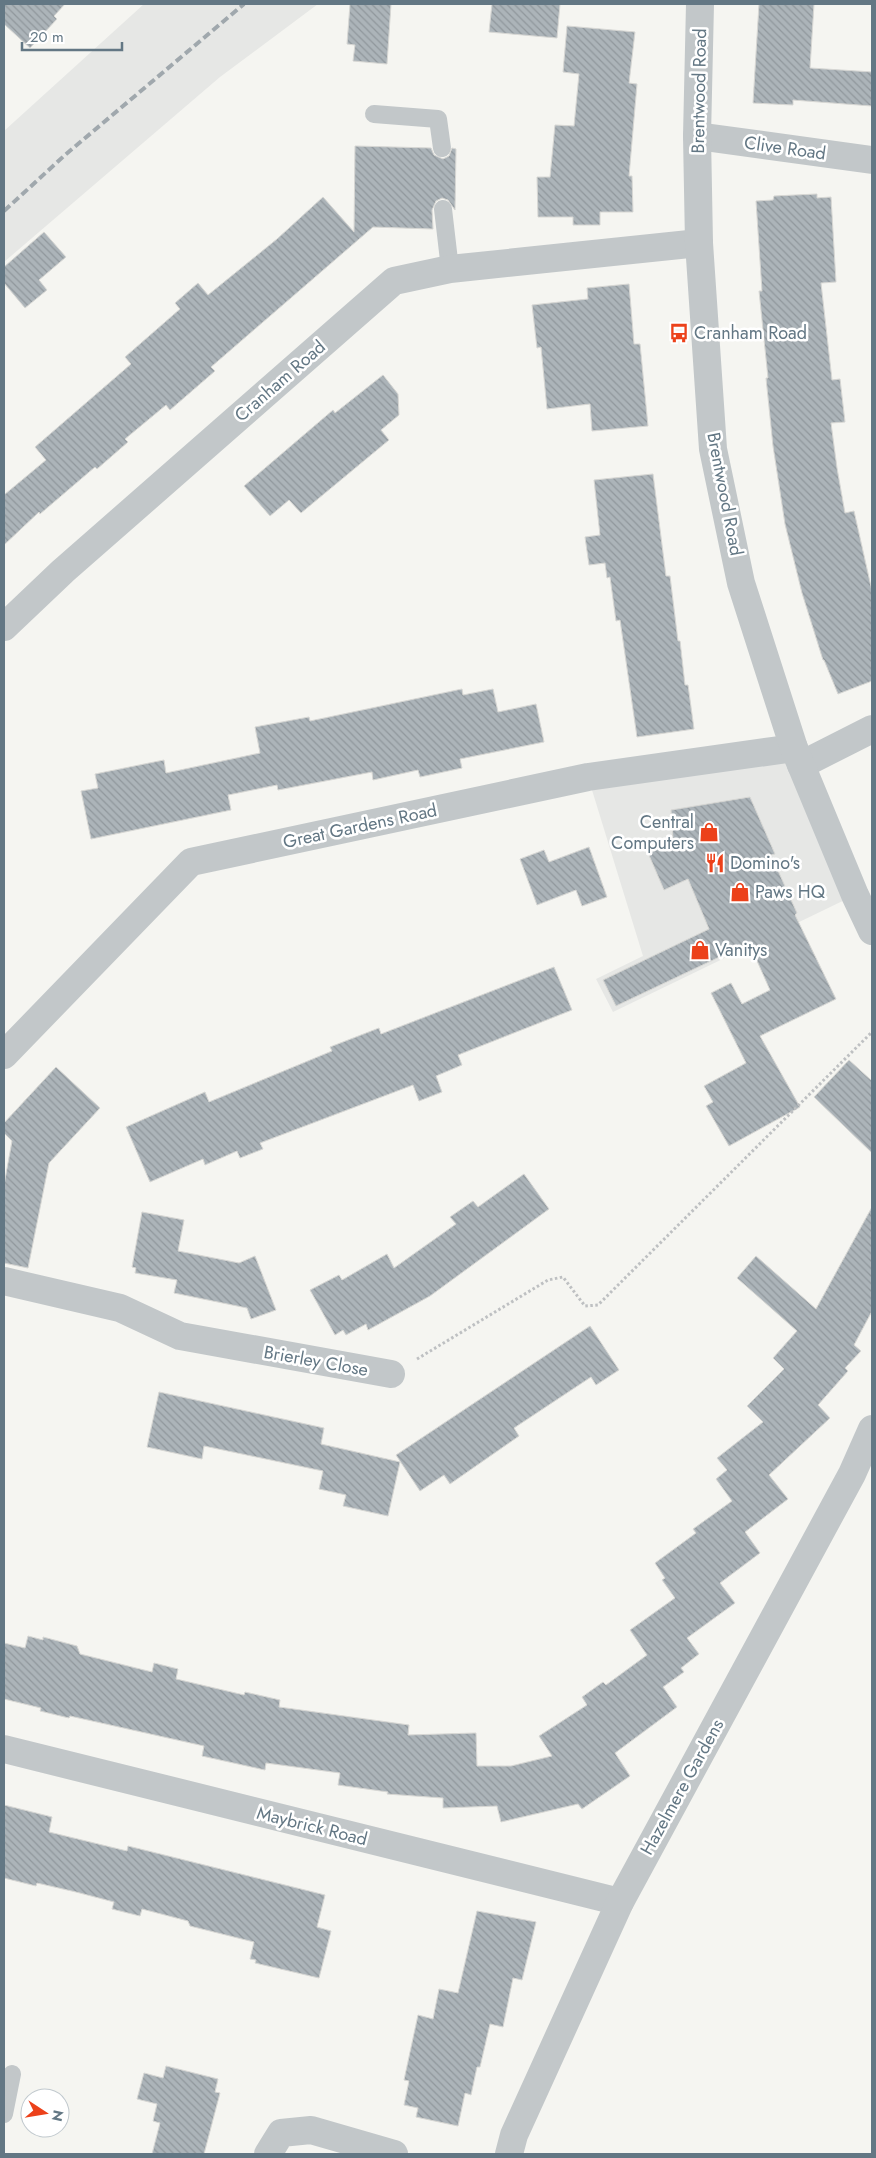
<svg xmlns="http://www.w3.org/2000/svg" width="876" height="2158" font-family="Jost,sans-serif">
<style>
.built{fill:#e6e7e5}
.building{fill:url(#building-back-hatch);stroke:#d7d7d4}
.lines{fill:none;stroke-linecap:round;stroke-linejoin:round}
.path{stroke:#bec0c2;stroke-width:3;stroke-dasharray:2.5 2.5;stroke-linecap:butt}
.service{stroke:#c2c7c9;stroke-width:18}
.minor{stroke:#c2c7c9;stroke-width:28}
.tertiary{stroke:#c2c7c9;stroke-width:28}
.rail{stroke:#a0a8ad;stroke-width:4;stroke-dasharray:8 4;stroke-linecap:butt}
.labels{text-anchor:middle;stroke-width:5;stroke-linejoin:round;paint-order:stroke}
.street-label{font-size:18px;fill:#637784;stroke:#fff}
.poi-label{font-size:18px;fill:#637784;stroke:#fff;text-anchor:start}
</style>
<defs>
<pattern id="building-back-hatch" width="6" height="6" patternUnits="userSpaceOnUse" patternTransform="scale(1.25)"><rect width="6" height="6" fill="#acb4b9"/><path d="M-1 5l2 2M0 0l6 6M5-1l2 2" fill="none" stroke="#90979c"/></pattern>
</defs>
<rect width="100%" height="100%" fill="#f5f5f1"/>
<g class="built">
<polygon points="144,4 318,4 220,77 4,262 4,131"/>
<polygon points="794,748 855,895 613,1012 596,979 643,956 588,777"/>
</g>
<g class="building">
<polygon points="4,4 65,4 54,16 57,19 30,48 4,24"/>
<polygon points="350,4 391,4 387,64 353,61 355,45 347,44"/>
<polygon points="492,4 560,4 557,38 489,32"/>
<polygon points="759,4 814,4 810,68 872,72 872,106 793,100 793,105 753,103"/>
<polygon points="567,26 635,32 629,83 637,84 629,176 632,176 633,212 600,212 600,225 573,225 573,217 538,217 537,177 550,177 555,125 574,126 579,74 563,72"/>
<polygon points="355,146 431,148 434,155 443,159 449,156 452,148 456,149 455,210 448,200 442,198 436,201 432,210 433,229 373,227 211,367 215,371 170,410 166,405 125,439 128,442 97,469 95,467 40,514 39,512 4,545 4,495 46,460 35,447 131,364 125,357 180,309 175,303 198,283 208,295 277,239 323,197 354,232"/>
<polygon points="817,194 817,198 831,197 836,282 821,283 832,380 840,379 845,422 831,423 837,468 845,513 854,511 872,591 872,681 838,694 824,660 823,660 802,593 785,524 773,446 766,378 768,378 759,291 762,291 756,201 773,200 774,196"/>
<polygon points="44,232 66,257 39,280 47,290 25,308 4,283 4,267"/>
<polygon points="629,284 634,344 640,344 648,426 592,431 590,404 547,409 541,347 537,348 532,305 588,299 587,288"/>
<polygon points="383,375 398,394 399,415 381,430 389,440 301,513 289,500 270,516 244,486 333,410 335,413"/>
<polygon points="653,474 666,576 670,576 678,641 680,641 685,685 688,685 694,729 637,737 620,620 616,621 610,577 607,578 605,563 589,565 585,537 600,535 594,480"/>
<polygon points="462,689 463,695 493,689 498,712 536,704 544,742 460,759 462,768 420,777 418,770 373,780 372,772 278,790 277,785 228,795 231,810 91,839 81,791 98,788 95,774 164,760 166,773 260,753 255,727 309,717 310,721"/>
<polygon points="750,797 775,854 771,855 797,913 795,915 836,999 760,1036 800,1107 729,1146 706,1106 713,1102 704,1086 746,1063 711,993 731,983 742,1004 770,990 749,943 616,1006 603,980 709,929 688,879 664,890 648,853 673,839 671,810"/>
<polygon points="589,847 607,897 582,906 576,890 537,905 520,859 544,850 549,862"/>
<polygon points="554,967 572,1010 458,1055 462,1065 436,1076 442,1092 419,1101 413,1085 260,1143 263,1149 240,1158 237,1151 205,1165 203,1159 150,1182 126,1127 205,1092 209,1102 332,1051 330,1047 379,1028 381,1034"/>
<polygon points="849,1060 872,1081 872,1153 814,1097"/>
<polygon points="56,1067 100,1108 49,1163 28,1268 4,1263 4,1185 12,1141 4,1133 4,1123"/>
<polygon points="524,1174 549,1209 430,1296 368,1330 366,1324 346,1335 343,1330 335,1335 310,1290 339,1275 342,1280 387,1254 394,1268 456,1224 450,1217 473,1201 478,1207"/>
<polygon points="872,1207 872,1311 854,1345 861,1351 845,1368 848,1371 818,1405 830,1418 769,1475 788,1499 745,1532 760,1553 720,1583 735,1603 687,1638 699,1654 681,1668 684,1672 663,1687 677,1707 615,1753 630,1776 582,1809 578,1804 501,1822 497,1806 443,1808 443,1798 387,1794 388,1792 338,1785 340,1773 266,1763 265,1770 202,1756 204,1746 70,1716 69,1718 40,1711 41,1708 4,1699 4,1643 25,1648 28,1636 43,1640 43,1637 77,1646 80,1654 152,1672 154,1663 178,1669 176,1679 244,1695 245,1692 280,1700 279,1707 409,1725 408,1735 476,1733 477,1766 511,1766 552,1756 539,1736 587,1705 582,1697 603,1682 606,1685 647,1655 630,1630 675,1598 662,1580 665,1578 655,1563 696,1533 693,1529 732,1501 716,1479 727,1470 717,1458 763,1422 747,1406 784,1369 773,1358 797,1331 737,1278 756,1256 816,1309"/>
<polygon points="142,1212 184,1220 178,1251 239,1263 255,1256 276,1310 251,1319 247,1308 174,1293 177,1280 135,1273 136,1268 132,1267"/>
<polygon points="590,1326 619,1370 596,1385 591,1377 514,1428 519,1436 450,1484 444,1475 420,1491 396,1455"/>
<polygon points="159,1392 324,1428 321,1444 400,1462 388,1516 343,1506 346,1495 319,1489 323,1471 204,1446 202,1459 147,1447"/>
<polygon points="4,1805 52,1817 49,1832 127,1851 128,1846 325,1895 317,1927 331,1931 319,1978 255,1963 256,1960 250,1959 254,1942 190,1926 188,1921 142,1909 140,1916 112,1909 114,1902 76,1892 37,1883 36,1886 4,1878"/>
<polygon points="477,1911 536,1922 522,1980 513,1978 503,2027 490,2024 480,2067 477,2067 471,2095 465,2093 458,2126 416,2117 418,2108 404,2105 409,2081 404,2080 418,2015 433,2019 439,1989 458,1993"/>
<polygon points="166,2066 218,2079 215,2092 220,2093 204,2154 152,2154 160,2123 153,2121 157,2104 137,2099 144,2073 163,2078"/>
</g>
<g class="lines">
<polyline class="path" points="417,1359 548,1280 563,1277 585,1306 598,1305 872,1032"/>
<g class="service">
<polyline points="374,114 438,119 442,148"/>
<polyline points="443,209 450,269"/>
<polyline points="4,2114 12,2074"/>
</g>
<g class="minor">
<polyline points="697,136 872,160"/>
<polyline points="4,627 63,571 394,281 450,269 699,243"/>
<polyline points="801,765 872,729"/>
<polyline points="4,1055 191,862 588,777 794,748"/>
<polyline points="4,1281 120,1308 180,1336 391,1374"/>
<polyline points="4,1749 620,1902"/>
<polyline points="268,2154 281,2133 311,2130 394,2154"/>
<polyline points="509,2154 514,2135 620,1902 852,1474 872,1429"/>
</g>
<polyline class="tertiary" points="700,4 697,136 699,243 713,449 741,583 794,748 855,895 872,931"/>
<polyline class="rail" points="4,211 65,155 244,4"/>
</g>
<defs>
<symbol id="bus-bare" viewBox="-9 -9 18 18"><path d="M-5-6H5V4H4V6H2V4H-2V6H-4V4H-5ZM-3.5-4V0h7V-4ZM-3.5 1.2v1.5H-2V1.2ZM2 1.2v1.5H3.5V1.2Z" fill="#ec411a" stroke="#fff" stroke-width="2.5" paint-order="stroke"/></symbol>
<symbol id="shop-bare" viewBox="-9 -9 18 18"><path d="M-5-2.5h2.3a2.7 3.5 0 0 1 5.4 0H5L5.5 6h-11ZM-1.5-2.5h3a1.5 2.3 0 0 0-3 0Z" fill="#ec411a" stroke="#fff" stroke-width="2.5" paint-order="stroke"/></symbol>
<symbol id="restaurant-bare" viewBox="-9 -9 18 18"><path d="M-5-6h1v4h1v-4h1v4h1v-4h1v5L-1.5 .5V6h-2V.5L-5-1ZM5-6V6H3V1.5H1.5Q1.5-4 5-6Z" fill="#ec411a" stroke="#fff" stroke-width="2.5" paint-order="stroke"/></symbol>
</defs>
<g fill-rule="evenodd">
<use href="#bus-bare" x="665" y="319" width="28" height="28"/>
<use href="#shop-bare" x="695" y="818" width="28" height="28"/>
<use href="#restaurant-bare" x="701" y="849" width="28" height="28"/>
<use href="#shop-bare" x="726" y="878" width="28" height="28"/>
<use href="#shop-bare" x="686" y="936" width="28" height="28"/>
</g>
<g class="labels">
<g class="street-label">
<text transform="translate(699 91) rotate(-89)" y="6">Brentwood Road</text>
<text transform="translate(785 148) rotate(8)" y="6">Clive Road</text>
<text transform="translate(280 381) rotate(-41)" y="6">Cranham Road</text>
<text transform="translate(725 494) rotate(79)" y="6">Brentwood Road</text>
<text transform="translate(360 826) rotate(-12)" y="6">Great Gardens Road</text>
<text transform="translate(316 1361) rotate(10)" y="6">Brierley Close</text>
<text transform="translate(682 1787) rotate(-61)" y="6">Hazelmere Gardens</text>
<text transform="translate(312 1826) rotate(14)" y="6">Maybrick Road</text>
</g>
<g class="poi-label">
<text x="694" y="339">Cranham Road</text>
<text x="694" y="828" text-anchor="end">Central<tspan x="694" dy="21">Computers</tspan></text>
<text x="730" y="869">Domino's</text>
<text x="755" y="898">Paws HQ</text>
<text x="715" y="956">Vanitys</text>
</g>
</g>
<rect width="876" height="2158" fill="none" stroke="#637784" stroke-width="10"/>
<g transform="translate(45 2113) rotate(102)"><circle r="24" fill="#ffffff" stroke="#c1c9ce"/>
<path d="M0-4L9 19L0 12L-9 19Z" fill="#ec411a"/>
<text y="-8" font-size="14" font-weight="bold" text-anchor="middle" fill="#637784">N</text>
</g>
<path d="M22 42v8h100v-8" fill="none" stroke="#637784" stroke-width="2.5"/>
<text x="30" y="42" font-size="15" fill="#637784" stroke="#ffffff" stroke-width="4" paint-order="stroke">20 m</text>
</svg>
